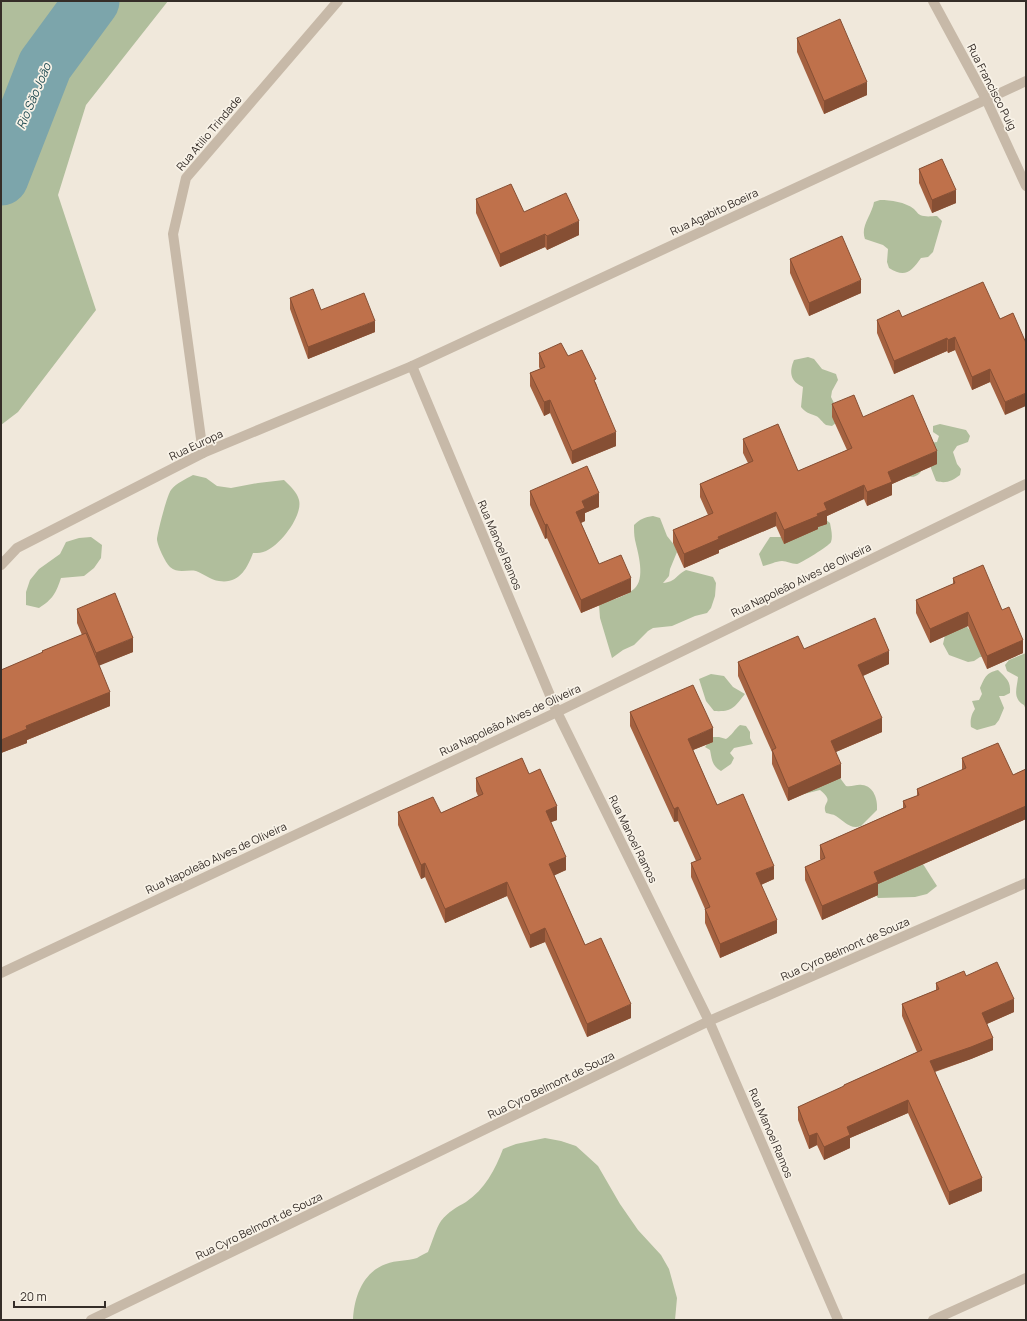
<svg xmlns="http://www.w3.org/2000/svg" width="1027" height="1321" font-family="Manrope,sans-serif">
<style>
.green{fill:#b0be9c}
.lines{fill:none;stroke-linecap:round;stroke-linejoin:round}
.river{stroke:#7ca5ab;stroke-width:55}
.minor{stroke:#c7b9a8;stroke-width:10}
.wall{fill:#a46140}
.shaded-wall{fill:#864f34}
.building{fill:#bf714b;stroke:#864f34}
.labels{text-anchor:middle;stroke-width:3.5;stroke-linejoin:round;paint-order:stroke}
.street-label{font-size:11px;fill:#352d28;stroke:#f8f2e7}
.water-label{font-size:12px;font-style:italic;fill:#204c53;stroke:#f8f2e7}
</style>
<rect width="100%" height="100%" fill="#f0e8db"/>
<g class="green">
<polygon points="1,1 168,1 86,105 58,195 96,310 18,412 1,425"/>
<path d="M 880,200 C 891,200 905,202 914,209 C 917,212 919,216 924,216 C 928,217 933,216 937,216 L 942,221 L 933,252 L 928,257 L 921,258 C 911,272 905,278 889,268 L 887,262 L 888,249 L 883,245 L 865,239 C 860,226 872,215 874,202 Z"/>
<path d="M 808,357 L 814,359 L 822,369 L 836,374 L 838,380 L 832,391 L 831,397 L 837,409 L 837,422 L 832,426 L 826,425 C 823,423 819,417 816,416 C 809,413 806,413 801,407 L 803,387 C 790,381 789,372 794,360 Z"/>
<path d="M 940,424 L 966,430 L 970,436 L 968,442 L 957,446 L 953,452 L 957,464 L 961,469 L 960,475 C 952,481 946,484 936,481 L 929,463 L 924,465 C 921,474 916,479 906,476 L 930,443 L 937,442 L 939,436 L 933,432 L 933,426 Z"/>
<path d="M 193,475 L 206,478 L 217,486 L 231,488 L 258,483 L 284,480 C 290,486 297,492 299,500 C 303,516 280,545 266,551 C 262,553 257,553 253,553 C 247,569 239,584 219,581 C 211,580 204,574 196,571 C 188,569 178,574 170,567 C 165,562 158,547 157,540 C 157,534 167,495 171,490 C 176,483 186,479 193,475 Z"/>
<path d="M 653,516 L 660,518 L 667,536 L 675,546 L 677,552 L 670,569 L 669,576 L 663,583 C 676,582 676,575 686,570 L 713,577 L 716,583 L 715,596 L 711,608 L 707,613 L 695,616 L 672,626 L 653,628 L 648,631 L 634,645 L 623,650 L 612,658 L 600,618 L 599,605 C 610,600 625,597 634,589 C 646,579 638,553 635,540 C 634,535 634,530 634,525 C 640,519 645,517 653,516 Z"/>
<path d="M 825,519 L 830,523 C 831,529 833,536 831,542 C 829,546 801,563 797,564 C 791,564 787,561 782,561 C 776,561 769,565 763,566 L 759,554 L 770,537 L 790,537 Z"/>
<path d="M 91,537 L 102,545 L 101,558 L 94,568 L 84,576 L 61,578 C 56,593 53,599 39,608 L 26,605 L 26,592 L 30,580 L 39,569 L 60,554 L 66,542 L 79,538 Z"/>
<polygon points="964,622 968,628 981,642 986,657 980,657 974,661 968,662 949,655 943,644 946,631"/>
<path d="M 1026,653 L 1026,710 L 1024,705 C 1012,698 1017,688 1018,677 L 1007,671 L 1005,665 L 1009,660 Z"/>
<path d="M 998,670 C 1006,678 1011,681 1010,693 L 1004,696 L 999,696 L 1004,708 L 999,720 L 995,725 L 977,730 L 971,727 C 970,720 971,715 975,709 L 972,701 L 979,700 L 982,694 L 980,688 C 985,677 986,673 998,670 Z"/>
<path d="M 711,674 L 724,676 L 733,687 L 745,694 C 734,708 732,712 714,711 L 706,701 L 699,679 Z"/>
<path d="M 740,725 L 746,726 L 750,732 L 750,738 L 753,744 L 734,748 L 730,753 L 734,758 L 731,764 L 721,771 C 712,766 712,760 710,750 L 705,747 L 713,737 L 719,737 L 726,739 C 732,735 734,730 740,725 Z"/>
<path d="M 837,774 L 846,786 C 852,787 857,784 862,785 C 874,786 878,800 877,810 L 861,826 C 850,830 844,821 836,816 C 833,814 829,814 826,813 C 821,801 836,803 820,790 L 804,794 Z"/>
<polygon points="923,864 937,886 927,894 915,897 878,898 872,888 897,868"/>
<path d="M 545,1138 L 561,1141 L 576,1146 L 586,1155 L 598,1166 L 620,1204 L 638,1230 L 661,1255 L 669,1269 L 677,1298 L 675,1320 L 353,1320 C 354,1297 363,1272 386,1264 C 396,1260 407,1261 417,1258 C 420,1256 424,1254 428,1252 C 432,1243 436,1228 441,1221 C 448,1212 457,1207 466,1202 C 485,1189 495,1170 503,1149 L 516,1144 Z"/>
</g>
<g class="lines">
<polyline class="river" points="1,178 45,65 92,1"/>
<g class="minor">
<polyline points="933,1 986,99 1026,186"/>
<polyline points="412,366 557,712 709,1021 838,1320"/>
<polyline points="203,453 173,234 186,178 338,1"/>
<polyline points="1,565 17,548 203,453 412,366 1026,81"/>
<polyline points="1,973 557,712 1026,484"/>
<polyline points="91,1320 709,1021 1026,883"/>
<polyline points="933,1320 1026,1278"/>
</g>
</g>
<g class="wall">
<polygon points="797,38 867,95 824,114 797,52"/>
<polygon points="919,169 956,203 932,213 919,183"/>
<polygon points="476,199 524,212 579,235 547,250 545,247 500,267 476,213"/>
<polygon points="790,259 861,293 809,316 790,273"/>
<polygon points="290,298 321,310 375,332 308,359 290,309"/>
<polygon points="1013,313 1005,415 990,382 972,390 955,350 948,353 947,351 894,374 877,333 877,320 902,317 1000,319"/>
<polygon points="539,353 568,356 596,383 616,446 572,464 550,413 544,416 530,386 530,373 540,369 539,367"/>
<polygon points="832,404 863,417 937,464 892,484 892,495 867,506 864,499 827,516 827,524 818,527 818,529 784,544 776,526 719,550 719,553 684,568 673,543 673,530 708,515 700,497 700,484 748,463 743,453 743,439 798,471 847,450 832,417"/>
<polygon points="530,491 599,507 585,513 585,521 581,523 599,564 631,592 581,613 547,538 545,539 530,505"/>
<polygon points="953,578 1002,610 1023,653 987,669 968,626 930,643 916,613 916,600 953,584"/>
<polygon points="77,609 133,652 99,665 110,706 27,740 27,743 1,753 1,670 42,653 42,651 82,635 77,623"/>
<polygon points="804,649 889,664 863,676 882,732 836,752 841,778 788,801 772,764 772,752 738,676 738,662"/>
<polygon points="630,712 713,742 693,750 717,805 774,879 761,885 777,933 720,958 705,923 705,909 691,877 691,863 696,861 678,821 674,822 630,726"/>
<polygon points="962,758 1013,775 1026,769 1026,819 878,884 878,895 822,920 805,880 805,867 821,860 820,859 820,845 903,808 903,801 917,796 917,789 962,770"/>
<polygon points="529,774 557,820 551,822 566,870 554,875 585,945 631,1018 587,1037 545,942 530,948 507,896 445,923 425,877 421,879 398,825 398,812 441,813 478,796 476,791 476,778"/>
<polygon points="966,976 1014,1012 987,1024 993,1050 971,1059 935,1072 982,1191 949,1205 908,1113 850,1138 850,1148 824,1160 817,1145 809,1149 798,1120 798,1107 844,1087 844,1085 917,1052 902,1016 902,1004 936,990 936,983"/>
</g>
<g class="shaded-wall">
<polygon points="867,82 867,95 824,114 824,101"/>
<polygon points="956,190 956,203 932,213 932,200"/>
<polygon points="579,221 579,235 547,250 547,236"/>
<polygon points="545,234 545,247 500,267 500,254"/>
<polygon points="861,280 861,293 809,316 809,303"/>
<polygon points="375,321 375,332 308,359 308,347"/>
<polygon points="955,337 955,350 948,353 948,340"/>
<polygon points="947,338 947,351 894,374 894,361"/>
<polygon points="990,369 990,382 972,390 972,377"/>
<polygon points="1026,393 1026,406 1005,415 1005,402"/>
<polygon points="550,400 550,413 544,416 544,402"/>
<polygon points="616,432 616,446 572,464 572,451"/>
<polygon points="937,451 937,464 892,484 892,495 867,506 867,492 888,472"/>
<polygon points="864,485 864,499 827,516 827,524 818,527 818,529 784,544 784,530 817,514 824,503"/>
<polygon points="599,493 599,507 585,513 585,521 576,525 576,512 582,501"/>
<polygon points="776,512 776,526 719,550 719,553 684,568 684,554 718,537"/>
<polygon points="547,524 547,538 545,539 545,525"/>
<polygon points="631,578 631,592 581,613 581,600"/>
<polygon points="968,612 968,626 930,643 930,629"/>
<polygon points="133,638 133,652 96,667 96,653"/>
<polygon points="1023,640 1023,653 987,669 987,656"/>
<polygon points="889,651 889,664 858,678 858,665"/>
<polygon points="110,692 110,706 27,740 27,743 1,753 1,740 26,726"/>
<polygon points="882,718 882,732 831,754 831,741"/>
<polygon points="713,728 713,742 688,752 688,739"/>
<polygon points="841,764 841,778 788,801 788,788"/>
<polygon points="557,806 557,820 546,824 546,811"/>
<polygon points="1026,806 1026,819 878,884 878,895 822,920 822,906 874,872"/>
<polygon points="678,807 678,821 674,822 674,809"/>
<polygon points="566,857 566,870 549,878 549,864"/>
<polygon points="425,863 425,877 421,879 421,865"/>
<polygon points="774,866 774,879 756,887 756,873"/>
<polygon points="507,882 507,896 445,923 445,909"/>
<polygon points="777,920 777,933 720,958 720,944"/>
<polygon points="545,928 545,942 530,948 530,935"/>
<polygon points="1014,999 1014,1012 982,1026 982,1013"/>
<polygon points="631,1004 631,1018 587,1037 587,1024"/>
<polygon points="993,1038 993,1050 971,1059 930,1073 930,1061"/>
<polygon points="908,1100 908,1113 850,1138 850,1148 824,1160 824,1147 847,1127"/>
<polygon points="817,1133 817,1145 809,1149 809,1136"/>
<polygon points="982,1178 982,1191 949,1205 949,1192"/>
</g>
<g class="building">
<polygon points="840,19 867,82 824,101 797,38"/>
<polygon points="942,159 956,190 932,200 919,169"/>
<polygon points="511,184 524,212 566,193 579,221 547,236 545,234 500,254 476,199"/>
<polygon points="842,236 861,280 809,303 790,259"/>
<polygon points="983,282 1000,319 1013,313 1026,343 1026,393 1005,402 990,369 972,377 955,337 948,340 947,338 894,361 877,320 899,310 902,317"/>
<polygon points="313,289 321,310 364,293 375,321 308,347 290,298"/>
<polygon points="561,343 568,356 582,350 596,379 594,380 616,432 572,451 550,400 544,402 530,373 545,367 539,353"/>
<polygon points="854,395 863,417 913,395 937,451 888,472 892,482 867,492 864,485 824,503 827,510 817,514 818,516 784,530 776,512 718,537 719,539 684,554 673,530 713,513 700,484 753,461 743,439 778,424 798,471 852,448 832,404"/>
<polygon points="587,466 599,493 582,501 585,508 576,512 599,564 621,555 631,578 581,600 547,524 545,525 530,491"/>
<polygon points="983,565 1002,610 1009,607 1023,640 987,656 968,612 930,629 916,600 955,583 953,578"/>
<polygon points="115,593 133,638 96,653 77,609"/>
<polygon points="875,618 889,651 858,665 882,718 831,741 841,764 788,788 772,750 776,748 738,662 798,636 804,649"/>
<polygon points="86,633 110,692 26,726 27,729 1,740 1,670 43,652 42,651"/>
<polygon points="693,685 713,728 688,739 717,805 743,794 774,866 756,873 777,920 720,944 705,909 710,907 691,863 701,859 678,807 674,809 630,712"/>
<polygon points="998,743 1013,775 1026,769 1026,806 874,872 878,882 822,906 805,867 825,858 820,845 906,807 903,801 919,795 917,789 966,768 962,758"/>
<polygon points="522,758 529,774 540,769 557,806 546,811 566,857 549,864 585,945 601,938 631,1004 587,1024 545,928 530,935 507,882 445,909 425,863 421,865 398,812 433,797 441,813 483,794 476,778"/>
<polygon points="997,962 1014,999 982,1013 993,1038 971,1047 930,1061 982,1178 949,1192 908,1100 847,1127 850,1135 824,1147 817,1133 809,1136 798,1107 844,1086 844,1085 922,1050 902,1004 939,989 936,983 964,971 966,976"/>
</g>
<g class="labels">
<g class="street-label">
<text transform="translate(992 87) rotate(63)" y="4">Rua Francisco Puig</text>
<text transform="translate(209 133) rotate(-50)" y="4">Rua Atilio Trindade</text>
<text transform="translate(714 212) rotate(-25)" y="4">Rua Agabito Boeira</text>
<text transform="translate(196 445) rotate(-25)" y="4">Rua Europa</text>
<text transform="translate(500 545) rotate(67)" y="4">Rua Manoel Ramos</text>
<text transform="translate(801 580) rotate(-26)" y="4">Rua Napoleão Alves de Oliveira</text>
<text transform="translate(510 720) rotate(-25)" y="4">Rua Napoleão Alves de Oliveira</text>
<text transform="translate(633 839) rotate(64)" y="4">Rua Manoel Ramos</text>
<text transform="translate(216 858) rotate(-25)" y="4">Rua Napoleão Alves de Oliveira</text>
<text transform="translate(845 949) rotate(-24)" y="4">Rua Cyro Belmont de Souza</text>
<text transform="translate(551 1085) rotate(-26)" y="4">Rua Cyro Belmont de Souza</text>
<text transform="translate(771 1133) rotate(67)" y="4">Rua Manoel Ramos</text>
<text transform="translate(259 1226) rotate(-26)" y="4">Rua Cyro Belmont de Souza</text>
</g>
<g class="water-label">
<text transform="translate(34 96) rotate(-67)" y="4">Rio São João</text>
</g>
</g>
<rect width="1027" height="1321" fill="none" stroke="#352d28" stroke-width="4"/>
<path d="M14 1301v6h91v-6" fill="none" stroke="#352d28" stroke-width="2"/>
<text x="20" y="1301" font-size="12" fill="#352d28" stroke="#f8f2e7" stroke-width="3" paint-order="stroke">20 m</text>
</svg>
